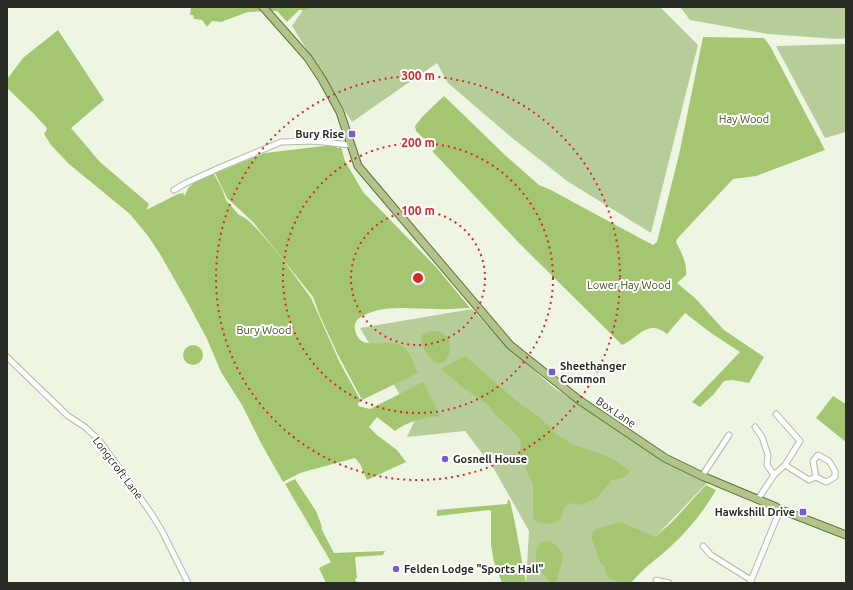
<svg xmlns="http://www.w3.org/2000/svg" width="853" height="590" font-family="Ubuntu,sans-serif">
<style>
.green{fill:#b7cd99}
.forest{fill:#a5c671}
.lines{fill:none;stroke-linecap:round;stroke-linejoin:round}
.minor-casing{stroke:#b2b9a8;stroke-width:7}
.major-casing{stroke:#5f7635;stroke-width:9}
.minor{stroke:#fff;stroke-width:5}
.major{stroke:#b0c48b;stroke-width:7}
.ring{fill:none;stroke:#d62828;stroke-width:2;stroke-dasharray:2 4}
.poi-dot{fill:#7b59d3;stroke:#fff;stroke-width:1.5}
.labels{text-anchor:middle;stroke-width:4;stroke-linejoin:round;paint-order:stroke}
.park-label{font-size:11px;fill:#3c5014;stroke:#fff}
.poi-label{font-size:11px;font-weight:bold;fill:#2a2d26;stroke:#fff;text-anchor:start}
.street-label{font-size:11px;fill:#2a2d26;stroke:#fff}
.centre{fill:#d62828;stroke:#fff;stroke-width:2}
.ring-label{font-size:12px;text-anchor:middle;font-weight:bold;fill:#d62828;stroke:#fff;stroke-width:4;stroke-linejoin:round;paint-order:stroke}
</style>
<rect width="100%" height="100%" fill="#eef6e3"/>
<g class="green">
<polygon points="305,7 660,7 698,45 651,233 567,181 511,137 448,83 437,63 352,122 292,26"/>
<polygon points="680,7 846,7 846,38 837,39 768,34 690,20"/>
<polygon points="846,44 846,132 825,138 776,46"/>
<polygon points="472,309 504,344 553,387 661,459 708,482 657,535 618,583 526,583 529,531 494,469 465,431 407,437 415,420 360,328"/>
</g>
<g class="forest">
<polygon points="191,7 310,7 309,10 299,10 287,22 277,11 248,12 221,22 212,21 207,27 202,20 194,19 193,15 190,15"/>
<path d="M 58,30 L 104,100 L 71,128 L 100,162 L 149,204 L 146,210 L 178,194 L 183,193 L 185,196 C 188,182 202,179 214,174 L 222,189 L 226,200 L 238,214 L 248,220 L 259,231 L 281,257 L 311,298 L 340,363 L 361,401 L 358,403 L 358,406 L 370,409 L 423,382 L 440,416 C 423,418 408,421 395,431 L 377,417 L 369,427 L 377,435 L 397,450 L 406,462 L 367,480 L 360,464 L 355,458 L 300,473 L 283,482 L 261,443 L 242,405 L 221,372 L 207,339 L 189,305 L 160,254 L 148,236 L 130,214 L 69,164 L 51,145 L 44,134 L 47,129 L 46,127 L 33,113 L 7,88 L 7,77 L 8,78 L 23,58 Z"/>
<path d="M 703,37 L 764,38 L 770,46 L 825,150 L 756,176 L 733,179 L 677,239 L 676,242 C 682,254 687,262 686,275 L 677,283 L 695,298 L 724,330 L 764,357 L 749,383 L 733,380 L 724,381 L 714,394 L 700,407 L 692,402 L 693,401 L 740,352 L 711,333 L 685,313 L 667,334 C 647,318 639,338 622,345 L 519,243 L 432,151 L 435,150 L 416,131 L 415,126 L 423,116 L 444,96 L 506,156 L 539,185 L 551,190 L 597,215 L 653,245 L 657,242 L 679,155 Z"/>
<path d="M 332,145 L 336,145 L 337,148 L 341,147 L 345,161 L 363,192 L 436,267 L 470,308 C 459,308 447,310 436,309 C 417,309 393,306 375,311 C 369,313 363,315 358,319 C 355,323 354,325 355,330 C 360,355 390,335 405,348 C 411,354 414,365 418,373 L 362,400 L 338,355 L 320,316 L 313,297 L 253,222 L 227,198 L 215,173 L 265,153 Z"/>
<path d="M 429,331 C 466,326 447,388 426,352 C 423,347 419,341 422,335 Z"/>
<circle cx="193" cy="355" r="10"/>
<polygon points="465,356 520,404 538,416 558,435 572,444 612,458 627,469 629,471 629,473 623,478 612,480 596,499 579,505 572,503 567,505 565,506 561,518 557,522 549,524 537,522 534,520 533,513 533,485 520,455 521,440 507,425 495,415 489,406 465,389 441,369"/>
<polygon points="833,396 846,404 846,442 816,418"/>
<polygon points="295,479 316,511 321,524 322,530 334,553 385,551 383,555 355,557 357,578 355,579 357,583 326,583 319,568 331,562 285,484"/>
<path d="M 706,485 L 716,490 C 704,511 688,531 670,547 C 657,559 642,569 631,583 C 621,583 603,581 605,567 L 600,562 L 592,540 L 592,533 L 596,529 L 621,522 L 655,537 L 672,522 Z"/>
<polygon points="508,499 510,501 515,523 526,583 502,583 494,562 491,545 491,511 489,510 437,516 437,510 507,504"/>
<path d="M 545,541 C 555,541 562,549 563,558 L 556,583 L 550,583 C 547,577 540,571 537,565 C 534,556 536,543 545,541 Z"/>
</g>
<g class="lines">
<defs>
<g id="minor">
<polyline points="174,190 186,183 219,168 281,142 315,141 350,145"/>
<polyline points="7,357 68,416 85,427 99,440 151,513 162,531 188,583"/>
<polyline points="755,427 762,437 768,455 767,465 774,475"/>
<polyline points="785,465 809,480 816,477 826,482 835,477 835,471 829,461 818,455 813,461 816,477"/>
<polyline points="702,476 729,435"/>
<polyline points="758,499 774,475 785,465 800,441 776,414"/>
<polyline points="703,546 711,555 751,580"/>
<polyline points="656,580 669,583"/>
<polyline points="750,583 780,510"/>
</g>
<polyline id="major" points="263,7 308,58 322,79 340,112 358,166 510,345 579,400 665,458 702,476 776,507 780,510 787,512 846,535"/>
</defs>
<use href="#minor" class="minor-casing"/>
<use href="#major" class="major-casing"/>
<use href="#minor" class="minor"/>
<use href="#major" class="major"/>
</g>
<g class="ring">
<circle cx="418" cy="278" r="67"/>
<circle cx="418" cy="278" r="135"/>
<circle cx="418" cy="278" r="202"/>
</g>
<g class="poi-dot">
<rect x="348" y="130" width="8" height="8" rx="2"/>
<rect x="548" y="368" width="8" height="8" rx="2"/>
<circle cx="445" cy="459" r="4"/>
<rect x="799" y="508" width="8" height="8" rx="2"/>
<circle cx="396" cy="569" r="4"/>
</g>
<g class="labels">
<g class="park-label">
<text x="744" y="123">Hay Wood</text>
<text x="629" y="289">Lower Hay Wood</text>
<text x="264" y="334">Bury Wood</text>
</g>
<g class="poi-label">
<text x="344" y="138" text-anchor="end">Bury Rise</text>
<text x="560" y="370">Sheethanger<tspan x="560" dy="13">Common</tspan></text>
<text x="453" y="463">Gosnell House</text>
<text x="795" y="516" text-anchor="end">Hawkshill Drive</text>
<text x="404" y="573">Felden Lodge "Sports Hall"</text>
</g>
<g class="street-label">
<text transform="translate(616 412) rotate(34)" y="4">Box Lane</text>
<text transform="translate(118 468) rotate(53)" y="4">Longcroft Lane</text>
</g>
</g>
<circle cx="418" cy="278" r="6" class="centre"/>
<g class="ring-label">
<text x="418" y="80">300 m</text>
<text x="418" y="147">200 m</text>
<text x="418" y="215">100 m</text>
</g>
<rect width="853" height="590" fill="none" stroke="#2a2d26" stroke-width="16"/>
</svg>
